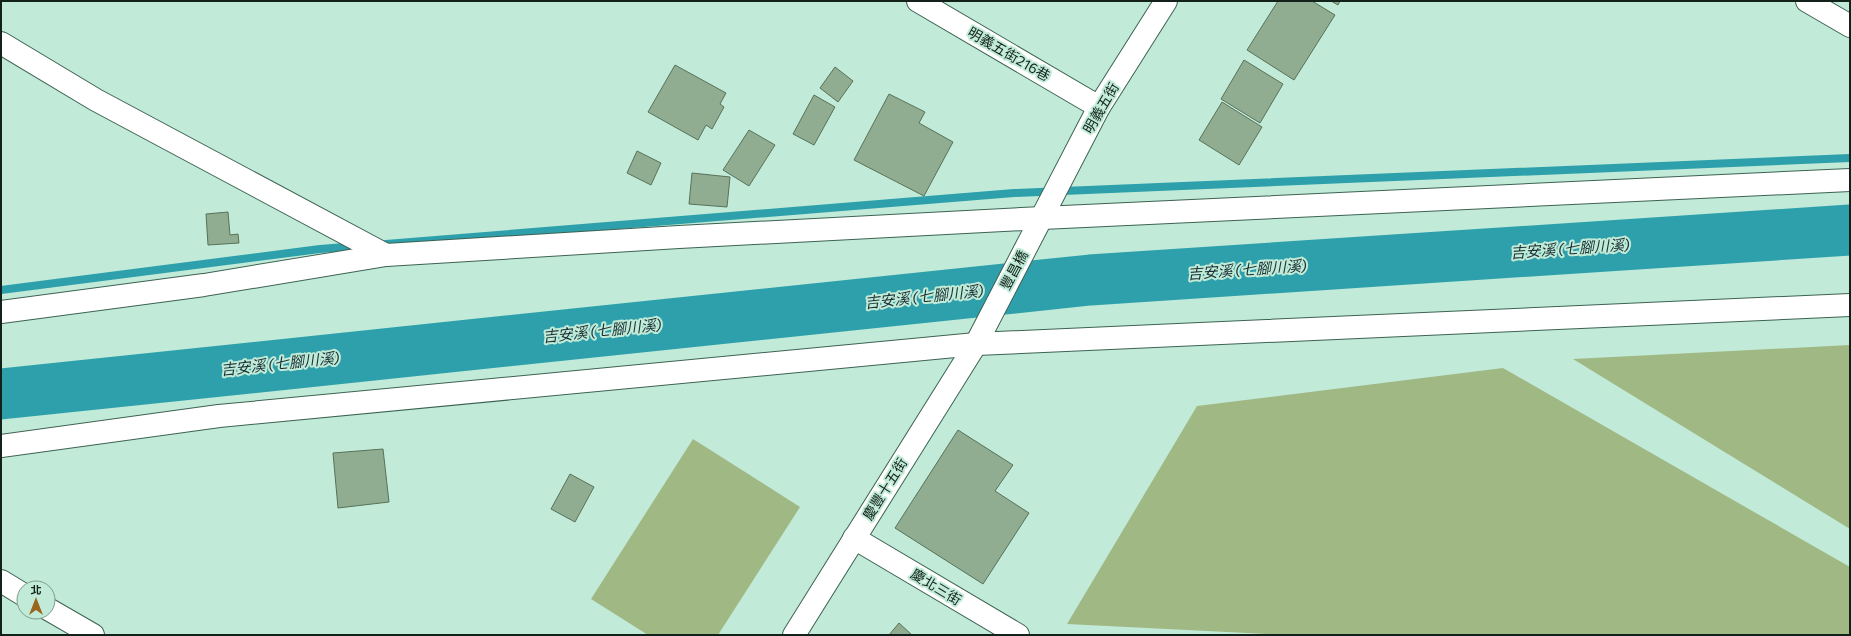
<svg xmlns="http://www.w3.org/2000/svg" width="1851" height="636" font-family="Commissioner,'Noto Sans TC',sans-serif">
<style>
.green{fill:#a0b884}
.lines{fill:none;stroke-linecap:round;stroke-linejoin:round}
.stream{stroke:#2ea0ab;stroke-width:8}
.river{stroke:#2ea0ab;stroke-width:51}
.building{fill:#90ad92;stroke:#577259}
.street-casing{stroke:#3d6253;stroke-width:24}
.street{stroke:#fff;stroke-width:22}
.labels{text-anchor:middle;stroke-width:4;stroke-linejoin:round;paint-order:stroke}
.street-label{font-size:14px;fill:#12221b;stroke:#c1ebd8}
.water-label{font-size:15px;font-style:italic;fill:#193134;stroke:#c1ebd8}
</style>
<rect width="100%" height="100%" fill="#c1ebd8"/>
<g class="green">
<polygon points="1850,345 1850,529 1573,359"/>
<polygon points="1503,368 1850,567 1850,635 1287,635 1067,624 1197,406"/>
<polygon points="693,439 800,507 718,635 648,635 591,599"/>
</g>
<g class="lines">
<g class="stream">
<polyline points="386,244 1014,193 1850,158"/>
<polyline points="1,290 320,249 358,246"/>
</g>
<polyline class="river" points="1,394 1090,280 1850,230"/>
</g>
<g class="building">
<polygon points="1278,1 1312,1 1335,15 1294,80 1247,50"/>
<polygon points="1331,1 1340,1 1338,5"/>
<polygon points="1244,60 1283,84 1260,123 1221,99"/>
<polygon points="675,65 726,93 720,104 724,107 712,129 706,125 698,140 648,112"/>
<polygon points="835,67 853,81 838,102 820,88"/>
<polygon points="889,94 925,112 919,123 953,142 924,196 854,160"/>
<polygon points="814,95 835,107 814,145 793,134"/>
<polygon points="1222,102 1262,127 1239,165 1199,140"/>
<polygon points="749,130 775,145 749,186 723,170"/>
<polygon points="637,151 661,163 651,185 627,173"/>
<polygon points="692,173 730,177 727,207 689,204"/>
<polygon points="228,212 230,235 238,234 239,243 208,245 206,214"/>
<polygon points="958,430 1013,465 995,491 1029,513 983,584 895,528"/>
<polygon points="383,449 389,502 338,508 333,453"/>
<polygon points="570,474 594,487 575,522 551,509"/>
<polygon points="899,623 912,635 889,635"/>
</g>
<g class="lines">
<defs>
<g id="street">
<polyline points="918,1 1099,107"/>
<polyline points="1807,1 1850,26"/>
<polyline points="1,43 96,100 386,255"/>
<polyline points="1,312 204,285 386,255 679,237 1042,218 1850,180"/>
<polyline points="1,446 219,416 976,344 1850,305"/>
<polyline points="854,538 1018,635"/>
<polyline points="1,581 24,595"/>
<polyline points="48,609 93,635"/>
<polyline points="794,635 976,344 1099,107 1166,1"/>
</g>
</defs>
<use href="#street" class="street-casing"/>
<use href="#street" class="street"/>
</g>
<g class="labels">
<g class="street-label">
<text transform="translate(1009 54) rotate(30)" y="5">明義五街216巷</text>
<text transform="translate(1101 108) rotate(-60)" y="5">明義五街</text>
<text transform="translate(1014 270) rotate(-62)" y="5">豐昌橋</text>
<text transform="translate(885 489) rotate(-58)" y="5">慶豐十五街</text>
<text transform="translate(936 587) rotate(31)" y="5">慶北三街</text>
</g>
<g class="water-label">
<text transform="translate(1570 249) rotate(-4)" y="5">吉安溪 (七腳川溪)</text>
<text transform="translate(1247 270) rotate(-4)" y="5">吉安溪 (七腳川溪)</text>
<text transform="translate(924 297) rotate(-6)" y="5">吉安溪 (七腳川溪)</text>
<text transform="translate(602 331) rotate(-6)" y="5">吉安溪 (七腳川溪)</text>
<text transform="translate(280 364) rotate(-6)" y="5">吉安溪 (七腳川溪)</text>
</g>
</g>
<rect width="1851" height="636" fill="none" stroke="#12221b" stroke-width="4"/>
<g transform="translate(36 600)"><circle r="19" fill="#c1ebd8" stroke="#7b9b8c"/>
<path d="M0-3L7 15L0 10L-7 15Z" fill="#9a661d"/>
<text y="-6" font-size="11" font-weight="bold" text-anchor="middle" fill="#12221b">北</text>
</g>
</svg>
